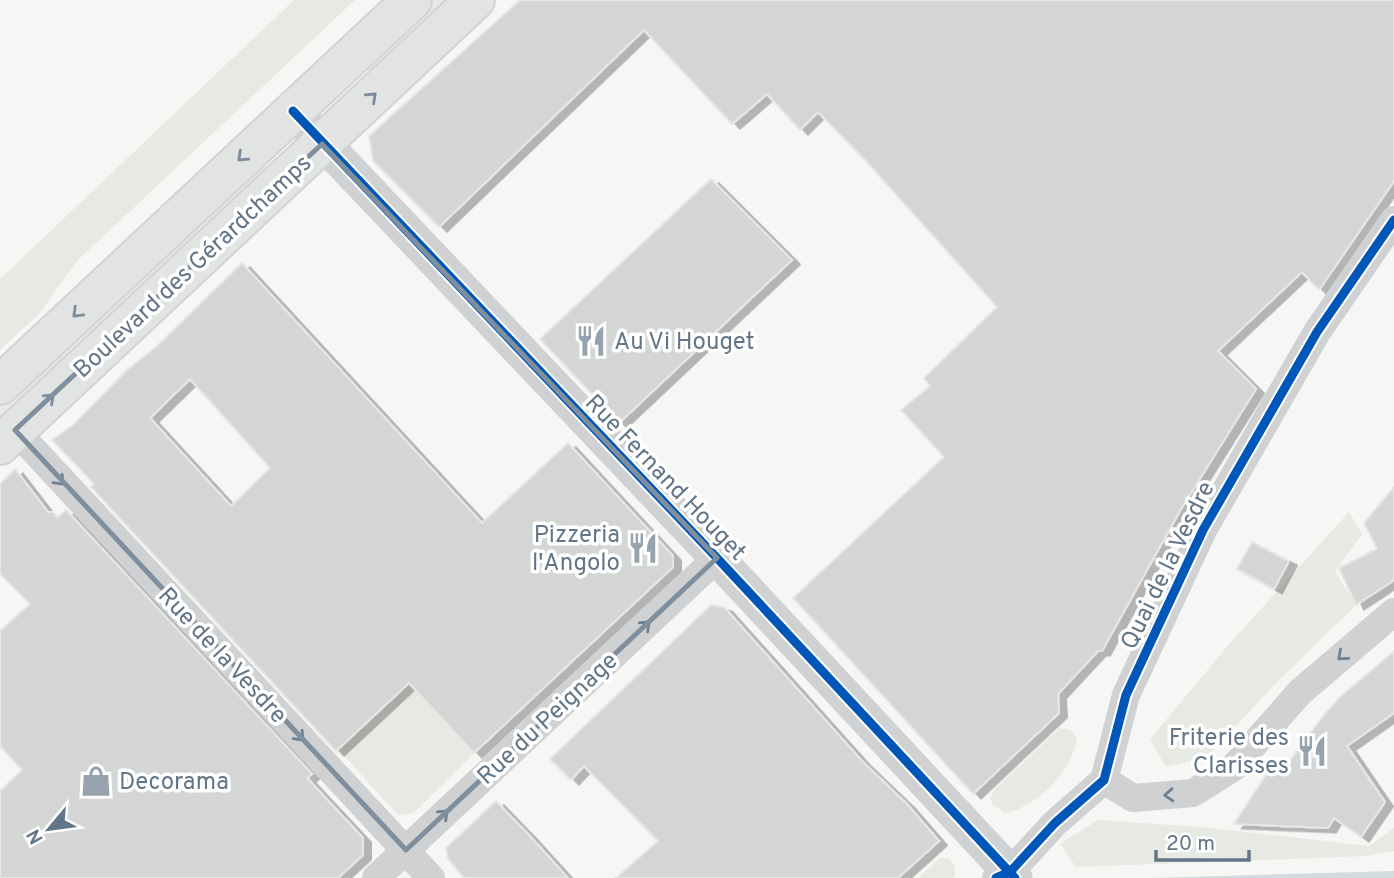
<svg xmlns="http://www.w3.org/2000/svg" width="1394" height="878" font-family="Overpass,sans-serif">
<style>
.green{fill:#e6eae3}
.water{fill:#d4dbdf}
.building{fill:#d4d6d6;stroke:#e6e6e4;stroke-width:2;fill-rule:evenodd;filter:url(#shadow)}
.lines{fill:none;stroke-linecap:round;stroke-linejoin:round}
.trunk-casing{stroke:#d2d3d4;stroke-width:42}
.minor{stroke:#d0d1d2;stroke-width:28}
.tertiary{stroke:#d0d1d2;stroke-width:35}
.trunk{stroke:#e2e3e3;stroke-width:38}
.cycleway-casing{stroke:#fff;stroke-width:13}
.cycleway{stroke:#0057b8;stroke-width:9}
.oneway{stroke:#7c8c9a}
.oneway2{stroke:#6e7f8f}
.marked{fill:none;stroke:#7f8f9d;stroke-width:5;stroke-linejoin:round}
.labels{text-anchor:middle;stroke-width:7;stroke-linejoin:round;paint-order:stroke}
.street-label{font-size:24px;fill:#637688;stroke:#fff}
.poi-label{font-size:24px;fill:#637688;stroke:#fff;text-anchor:start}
</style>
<defs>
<filter id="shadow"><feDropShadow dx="8" dy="4.5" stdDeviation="0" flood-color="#0004"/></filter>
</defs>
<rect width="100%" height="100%" fill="#f6f6f5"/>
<g class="green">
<polygon points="294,0 355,0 77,261 39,314 0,350 0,279"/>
<polygon points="433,0 453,0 371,74 363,66"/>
<polygon points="262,166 267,166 267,171 0,427 0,407 242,178"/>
<polygon points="1349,512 1362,534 1335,571 1356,605 1277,682 1207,757 1166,767 1150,739 1231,642"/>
<polygon points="409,683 474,753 414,813 398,815 338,749"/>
<path d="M 1060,728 L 1071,730 L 1077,738 C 1073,771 1037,807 1005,813 L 993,805 L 990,798 L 995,789 Z"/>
<polygon points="1098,820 1200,827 1369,846 1394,828 1394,851 1367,856 1076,867 1060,844"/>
<path d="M 940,858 L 949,858 C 955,865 957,870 953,878 L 918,878 Z"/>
</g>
<polygon class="water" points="1394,871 1394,878 1152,878"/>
<g class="building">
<polygon points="520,0 1394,0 1394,181 1319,290 1302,272 1218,351 1256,389 1181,509 1102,651 1098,651 1058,694 1059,713 973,794 793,598 944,457 901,410 930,386 924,378 997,307 865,160 818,112 800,130 767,94 732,124 644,30 439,227 373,161 369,136"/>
<polygon points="711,179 792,260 619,423 540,339"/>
<path d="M 242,263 L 482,523 L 568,443 L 673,556 L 673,567 L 474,753 L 409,683 L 336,751 L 91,487 L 94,484 L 52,440 L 73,425 L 127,370 L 157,346 ZM 190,379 L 270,468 L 231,506 L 150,418 Z"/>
<polygon points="15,469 48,512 53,512 57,518 66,510 312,774 307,778 363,838 363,855 338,878 0,878 0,791 22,770 0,746 0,631 30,604 0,574 0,484"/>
<polygon points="1394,487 1394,580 1356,605 1339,568 1377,549 1364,523"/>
<polygon points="1252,542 1289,561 1274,589 1237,569"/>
<polygon points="711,605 724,607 862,761 907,804 939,841 898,878 616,878 658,841 584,766 571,780 550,759"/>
<polygon points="1394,651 1394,713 1347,746 1385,802 1361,837 1334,818 1328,828 1234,824 1272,766 1281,772 1324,715 1340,697"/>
<polygon points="496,801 529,835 568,878 464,878 448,859 446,848"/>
</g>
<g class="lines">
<defs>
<g id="trunk">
<polyline points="0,385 412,0"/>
<polyline points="0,445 475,0"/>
</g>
</defs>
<use href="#trunk" class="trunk-casing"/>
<g class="minor">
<polyline points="15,430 431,878"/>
<polyline points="1104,780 1133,798 1193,793 1234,767 1300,692 1394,612"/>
<polyline points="376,878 717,558"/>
<polyline points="996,878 1010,872 1055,823 1104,780 1126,695 1203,530 1317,332 1394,220"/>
</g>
<polyline class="tertiary" points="293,111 717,558 1015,878"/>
<use href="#trunk" class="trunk"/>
<defs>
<g id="cycleway">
<polyline points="293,111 717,558 1015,878"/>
<polyline points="996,878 1010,872 1055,823 1104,780 1126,695 1203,530 1317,332 1394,220"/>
</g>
</defs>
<use href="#cycleway" class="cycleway-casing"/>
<use href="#cycleway" class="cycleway"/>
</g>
<defs><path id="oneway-chevron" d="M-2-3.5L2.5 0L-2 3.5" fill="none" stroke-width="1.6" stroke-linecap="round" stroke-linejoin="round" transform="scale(1.75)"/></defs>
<g class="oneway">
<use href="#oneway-chevron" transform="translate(372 97) rotate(-43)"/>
<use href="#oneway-chevron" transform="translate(242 157) rotate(137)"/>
<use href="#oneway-chevron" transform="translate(77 313) rotate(136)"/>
<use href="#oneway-chevron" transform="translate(50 398) rotate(-43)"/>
</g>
<g class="oneway2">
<use href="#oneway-chevron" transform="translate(60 481) rotate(47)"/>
<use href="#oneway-chevron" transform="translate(646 625) rotate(-43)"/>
<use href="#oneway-chevron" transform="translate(1342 656) rotate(139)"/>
<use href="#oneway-chevron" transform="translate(300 737) rotate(47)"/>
<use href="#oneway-chevron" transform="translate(1169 795) rotate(176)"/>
<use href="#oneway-chevron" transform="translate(444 814) rotate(-43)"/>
</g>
<path class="marked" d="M 322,144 L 717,558 L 406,850 L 15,430 Z"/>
<defs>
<symbol id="restaurant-bare" viewBox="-9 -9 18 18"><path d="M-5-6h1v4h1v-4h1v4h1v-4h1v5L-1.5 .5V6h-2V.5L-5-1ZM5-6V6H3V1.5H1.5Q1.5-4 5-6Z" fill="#96a3ae" stroke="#fff" stroke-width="2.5" paint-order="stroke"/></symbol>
<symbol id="shop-bare" viewBox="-9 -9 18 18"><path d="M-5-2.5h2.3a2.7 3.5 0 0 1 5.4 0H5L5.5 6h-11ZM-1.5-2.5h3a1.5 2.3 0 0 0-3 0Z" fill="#96a3ae" stroke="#fff" stroke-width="2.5" paint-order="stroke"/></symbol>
</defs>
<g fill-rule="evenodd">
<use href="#restaurant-bare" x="569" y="319" width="44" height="44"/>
<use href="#restaurant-bare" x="621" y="526" width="44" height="44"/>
<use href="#restaurant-bare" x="1290" y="729" width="44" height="44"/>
<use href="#shop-bare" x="74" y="759" width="44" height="44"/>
</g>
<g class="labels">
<g class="street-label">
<text transform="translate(192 266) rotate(-43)" y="8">Boulevard des Gérardchamps</text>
<text transform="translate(666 477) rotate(46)" y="8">Rue Fernand Houget</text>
<text transform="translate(1167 565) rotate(-64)" y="8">Quai de la Vesdre</text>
<text transform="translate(223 655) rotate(47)" y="8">Rue de la Vesdre</text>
<text transform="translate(547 718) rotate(-43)" y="8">Rue du Peignage</text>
</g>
<g class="poi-label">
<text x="614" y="349">Au Vi Houget</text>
<text x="620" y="542" text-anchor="end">Pizzeria<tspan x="620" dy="28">l'Angolo</tspan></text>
<text x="1289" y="745" text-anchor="end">Friterie des<tspan x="1289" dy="28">Clarisses</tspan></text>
<text x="119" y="789">Decorama</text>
</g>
</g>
<g transform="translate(49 829) rotate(241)" stroke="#ffffff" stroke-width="5" paint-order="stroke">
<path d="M0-5L12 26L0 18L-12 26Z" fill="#637688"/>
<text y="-10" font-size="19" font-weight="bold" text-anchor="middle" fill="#637688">N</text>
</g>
<path d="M1156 850v10h93v-10" fill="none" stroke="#637688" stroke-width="3.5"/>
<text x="1166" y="850" font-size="21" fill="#637688" stroke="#ffffff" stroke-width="5" paint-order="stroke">20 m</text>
</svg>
